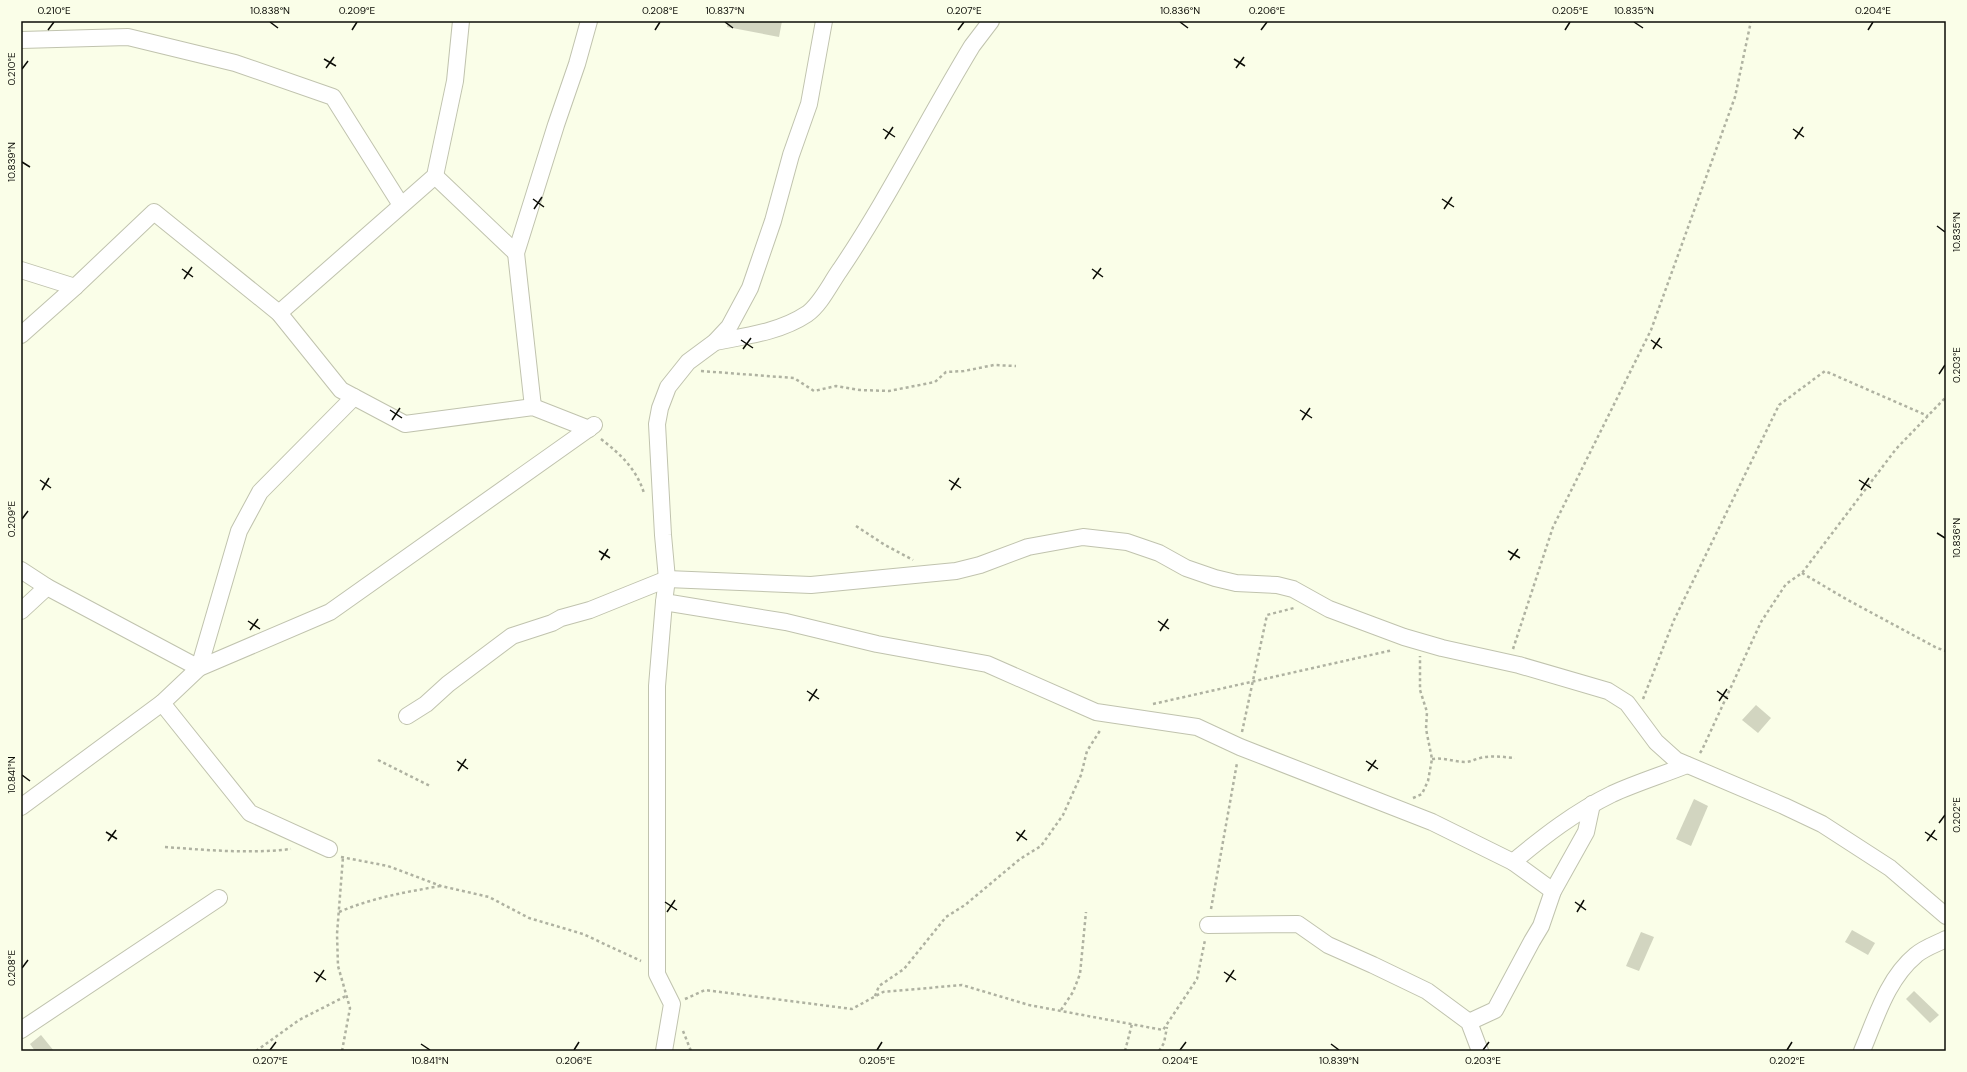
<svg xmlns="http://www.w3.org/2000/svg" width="1967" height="1072" font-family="'DM Sans',sans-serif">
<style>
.building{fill:#d2d5c0}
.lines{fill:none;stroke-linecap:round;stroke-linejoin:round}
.minor-casing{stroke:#c0c3ae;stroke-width:18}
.path{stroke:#afb2a1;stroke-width:2.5;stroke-dasharray:3 3;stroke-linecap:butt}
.minor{stroke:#fff;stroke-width:16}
.ticks{fill:none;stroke:#0b0c06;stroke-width:1.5}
.neatline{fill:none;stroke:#0b0c06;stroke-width:1.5}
.ticks-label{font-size:10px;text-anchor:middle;fill:#0b0c06}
</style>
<rect width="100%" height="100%" fill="#fafee8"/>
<g class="building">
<polygon points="728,21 782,21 779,37 727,27"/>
<polygon points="1756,705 1771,718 1758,733 1742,720"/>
<polygon points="1694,799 1708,806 1691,846 1676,839"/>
<polygon points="1852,930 1875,943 1868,955 1845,942"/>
<polygon points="1641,932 1654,937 1639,971 1626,966"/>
<polygon points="1914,991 1939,1015 1930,1023 1906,999"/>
<polygon points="41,1035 54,1051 35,1051 30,1044"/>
</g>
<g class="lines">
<defs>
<g id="minor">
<polyline points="21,40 128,37 235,63 333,97 401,205"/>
<polyline points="435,176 516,253"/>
<polyline points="21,270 75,287"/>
<polyline points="279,313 435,176 455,81 461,21"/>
<polyline points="21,335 75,287 154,212 279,313 341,390 405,424 533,407 589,429"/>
<path d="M 715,342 C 746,336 780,332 807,314 C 821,304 830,284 840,270 C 888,199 927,120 972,46 L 991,21"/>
<polyline points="533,407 516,253 556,125 577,64 589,21"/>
<polyline points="21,570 47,587 199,668 239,531 260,492 354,397"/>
<polyline points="664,602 786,622 877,644 987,664 1096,712 1197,727 1240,747 1432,822 1513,862 1553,891"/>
<polyline points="21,611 47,587"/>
<polyline points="162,703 250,813 329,849"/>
<polyline points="407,716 426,704 448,684 512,636 552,623 561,618 590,610 667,579 811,585 956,571 980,565 1028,547 1083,537 1127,542 1159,553 1186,568 1215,578 1236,583 1277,585 1293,589 1329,609 1404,637 1442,648 1519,665 1608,691 1627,703 1656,742 1676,760 1784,806 1822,824 1890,868 1946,916"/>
<polyline points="21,807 162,703 199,668 330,612 594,425"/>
<path d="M 1513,862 C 1544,836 1575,812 1612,794 C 1636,783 1662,775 1687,765"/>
<polyline points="1208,925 1298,924 1328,945 1373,965 1427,991 1469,1022 1480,1051"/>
<polyline points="1469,1022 1495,1010 1532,941 1541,926 1553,891 1586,832 1592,804"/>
<polyline points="21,1030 219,898"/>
<polyline points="664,1051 672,1004 657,974 657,686 664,602 667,579 663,535 657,424 660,408 668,387 688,362 715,342 729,327 750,288 773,221 791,155 809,104 824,21"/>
<path d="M 1862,1051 C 1876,1018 1887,979 1916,955 C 1924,948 1936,944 1946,939"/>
</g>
</defs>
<use href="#minor" class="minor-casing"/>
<g class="path">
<polyline points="701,371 794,378 814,391 836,386 860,390 889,391 935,382 946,372 964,371 994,365 1016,366"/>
<path d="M 601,439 C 620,454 636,468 644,493"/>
<polyline points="856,526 885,545 913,560"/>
<polyline points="1802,573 1846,599 1937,648 1946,651"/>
<polyline points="1513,649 1553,527 1651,330 1735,97 1751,21"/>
<polyline points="1643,699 1674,620 1779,405 1825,371 1928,416"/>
<polyline points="1153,704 1393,650"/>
<polyline points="1242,732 1267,615 1294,608"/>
<polyline points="1700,753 1702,750 1761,622 1786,584 1802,573 1896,449 1946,397"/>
<path d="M 1432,759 C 1444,757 1454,762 1465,762 C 1471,762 1475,759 1480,758 C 1492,755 1503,757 1515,758"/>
<polyline points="378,760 430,786"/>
<polyline points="1413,798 1422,794 1428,781 1432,759 1426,729 1427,712 1420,690 1420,656"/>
<path d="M 165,847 C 207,850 249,854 291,849"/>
<polyline points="341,857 388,866 441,886 489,897 529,918 583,934 641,961"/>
<polyline points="1211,909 1237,763"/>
<path d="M 339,912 C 372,898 405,892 441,886"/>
<polyline points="875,996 879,986 904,969 946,917 965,905 1020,859 1041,846 1063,815 1081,775 1087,751 1101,729"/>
<polyline points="685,999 705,990 852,1009 883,992 962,985 1029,1005 1163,1030 1197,979 1205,940"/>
<polyline points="1061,1010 1073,992 1080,974 1086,912"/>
<polyline points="683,1031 691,1051"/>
<polyline points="256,1051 299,1020 348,995"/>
<polyline points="342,1051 350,1008 338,966 337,934 343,857"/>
<polyline points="1125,1051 1132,1024"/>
<polyline points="1159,1051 1164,1043 1167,1027"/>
</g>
<use href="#minor" class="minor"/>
</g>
<path class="ticks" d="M 270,22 L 278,28M 725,22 L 733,28M 1180,22 L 1188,28M 1634,22 L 1643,28M 48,30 L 54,22M 352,30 L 357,22M 655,30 L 660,22M 958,30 L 964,22M 1261,30 L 1267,22M 1565,30 L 1570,22M 1868,30 L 1873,22M 324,59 L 336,66M 1234,59 L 1245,66M 326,68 L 334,57M 1236,68 L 1244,57M 22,69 L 28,61M 883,129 L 895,137M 1793,129 L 1804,137M 885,139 L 893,127M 1795,139 L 1803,127M 22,162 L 30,167M 533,199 L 544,207M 1442,199 L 1454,207M 534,209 L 542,197M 1444,209 L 1452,197M 1937,226 L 1945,232M 182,269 L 193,277M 1092,269 L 1103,277M 184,279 L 192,267M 1093,279 L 1101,268M 741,340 L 753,348M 1651,340 L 1662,348M 743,349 L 751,338M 1653,349 L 1660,338M 1939,374 L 1945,365M 390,410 L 402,418M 1300,410 L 1312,418M 392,420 L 400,408M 1302,420 L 1310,408M 40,480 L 51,488M 949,480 L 961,488M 1859,480 L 1871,488M 42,490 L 49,478M 951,490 L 959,478M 1861,490 L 1869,478M 22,519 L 28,511M 1937,533 L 1945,538M 599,551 L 610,558M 1508,551 L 1520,558M 601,560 L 608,549M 1510,560 L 1518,549M 248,621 L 260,629M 1158,621 L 1169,629M 250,630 L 258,619M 1160,631 L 1168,619M 807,691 L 819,699M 1717,691 L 1728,699M 809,701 L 817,689M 1719,701 L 1727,689M 457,761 L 468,769M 1366,761 L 1378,769M 458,771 L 466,759M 1368,771 L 1376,760M 22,775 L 30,781M 1939,823 L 1945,815M 106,832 L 117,839M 1016,832 L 1027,840M 1925,832 L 1937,840M 108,841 L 116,830M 1017,841 L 1025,830M 1927,841 L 1935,830M 665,902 L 677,910M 1575,902 L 1586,910M 667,912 L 675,900M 1577,912 L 1584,900M 22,968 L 28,960M 314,972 L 326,980M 1224,972 L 1236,980M 316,982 L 324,970M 1226,982 L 1234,970M 421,1044 L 430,1050M 1331,1044 L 1339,1050M 270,1050 L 276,1042M 574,1050 L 579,1042M 877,1050 L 882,1042M 1180,1050 L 1186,1042M 1483,1050 L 1489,1042M 1787,1050 L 1792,1042"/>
<rect width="1967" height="1072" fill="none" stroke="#fafee8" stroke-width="44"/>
<rect x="22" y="22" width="1923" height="1028" class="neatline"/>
<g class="ticks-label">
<text x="54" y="14">0.210°E</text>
<text x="270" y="14">10.838°N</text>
<text x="357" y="14">0.209°E</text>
<text x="660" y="14">0.208°E</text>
<text x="725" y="14">10.837°N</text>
<text x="964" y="14">0.207°E</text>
<text x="1180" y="14">10.836°N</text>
<text x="1267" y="14">0.206°E</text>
<text x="1570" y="14">0.205°E</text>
<text x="1634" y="14">10.835°N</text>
<text x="1873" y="14">0.204°E</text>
<text transform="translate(11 69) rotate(-90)" y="4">0.210°E</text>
<text transform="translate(11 162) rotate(-90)" y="4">10.839°N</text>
<text transform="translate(1956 232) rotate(-90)" y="4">10.835°N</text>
<text transform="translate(1956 365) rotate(-90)" y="4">0.203°E</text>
<text transform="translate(11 519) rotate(-90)" y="4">0.209°E</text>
<text transform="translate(1956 538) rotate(-90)" y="4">10.836°N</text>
<text transform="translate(11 775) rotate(-90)" y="4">10.841°N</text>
<text transform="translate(1956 815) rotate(-90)" y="4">0.202°E</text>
<text transform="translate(11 968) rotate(-90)" y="4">0.208°E</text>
<text x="270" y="1064">0.207°E</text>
<text x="430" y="1064">10.841°N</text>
<text x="574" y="1064">0.206°E</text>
<text x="877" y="1064">0.205°E</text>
<text x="1180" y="1064">0.204°E</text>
<text x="1339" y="1064">10.839°N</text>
<text x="1483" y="1064">0.203°E</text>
<text x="1787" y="1064">0.202°E</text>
</g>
</svg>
